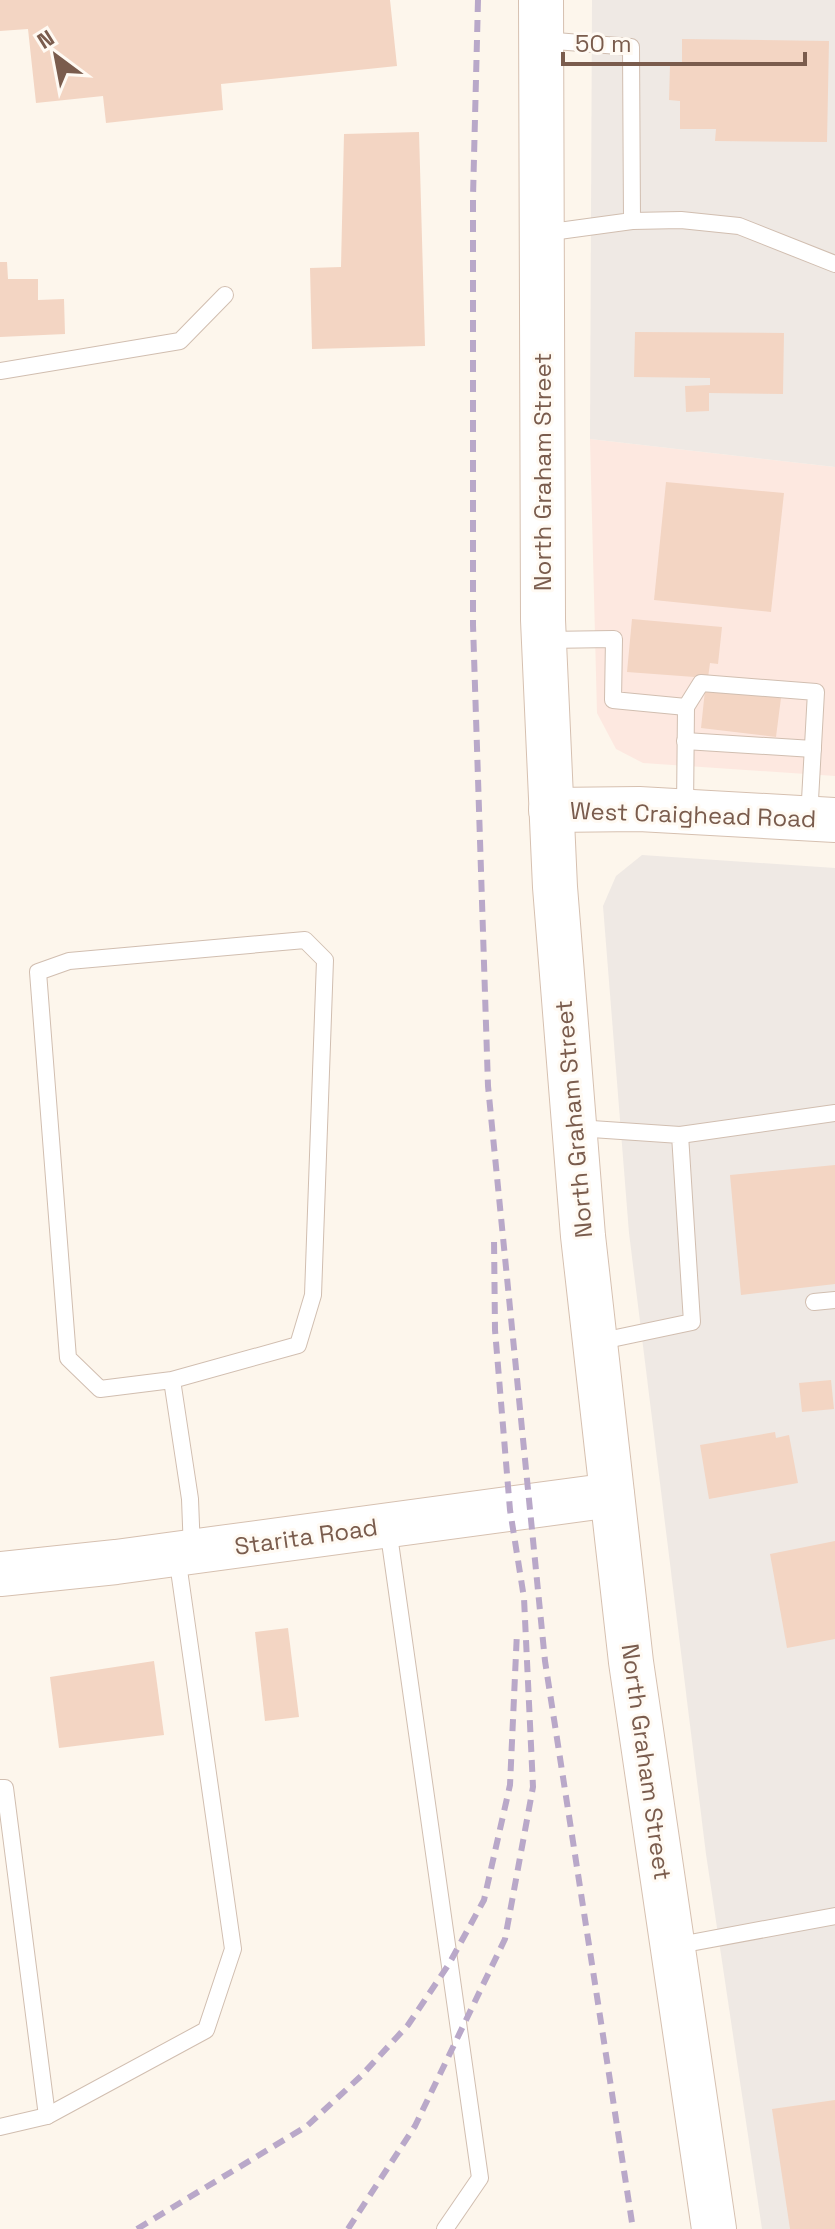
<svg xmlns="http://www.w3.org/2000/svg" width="835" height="2229" font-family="'Space Grotesk',sans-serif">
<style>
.commercial{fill:#fde8e0}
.industrial{fill:#efe9e4}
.building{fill:#f3d5c3}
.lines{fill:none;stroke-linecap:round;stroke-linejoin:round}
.lane-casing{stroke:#d1beb0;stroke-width:18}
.secondary-casing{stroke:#d6c0b0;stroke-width:46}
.lane{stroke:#fff;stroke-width:16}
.secondary{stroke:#fff;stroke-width:44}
.rail{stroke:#b9a8c9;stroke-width:6;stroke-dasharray:12 8;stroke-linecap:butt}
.labels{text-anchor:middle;stroke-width:6;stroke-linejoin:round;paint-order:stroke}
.street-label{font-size:24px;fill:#7a5c4d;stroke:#fffaf3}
</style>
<rect width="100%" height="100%" fill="#fdf6ec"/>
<polygon class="commercial" points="590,439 835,467 835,776 643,763 616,749 597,713"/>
<g class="industrial">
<polygon points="592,0 835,0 835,467 590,439"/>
<polygon points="642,855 835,868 835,2229 762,2229 706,1854 629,1233 603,906 616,876"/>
</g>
<g class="building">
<polygon points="0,0 390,0 397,66 221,84 223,110 106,123 103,96 36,103 28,29 0,31"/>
<polygon points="682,39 829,41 827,142 715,141 716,129 680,129 680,101 669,100 670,65 682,66"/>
<polygon points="419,132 425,346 312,349 310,268 341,267 344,134"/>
<polygon points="0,262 7,262 8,279 38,279 38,300 64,299 65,334 0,337"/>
<polygon points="635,332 784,333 783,394 709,393 709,411 686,412 685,386 710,385 710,378 634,377"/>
<polygon points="666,482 784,493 771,612 654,600"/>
<polygon points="632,619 722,627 718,664 710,663 708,678 627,672"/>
<polygon points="705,690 781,698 776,737 701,728"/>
<polygon points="835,1165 835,1284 741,1295 730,1175"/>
<polygon points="831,1380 834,1409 802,1412 799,1383"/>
<polygon points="775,1432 776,1438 789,1435 798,1483 709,1499 700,1445"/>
<polygon points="835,1541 835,1639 787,1648 770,1554"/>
<polygon points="288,1628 299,1717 265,1721 255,1632"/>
<polygon points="154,1661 164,1735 59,1748 50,1677"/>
<polygon points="835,2100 835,2229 790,2229 772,2109"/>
</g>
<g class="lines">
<defs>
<g id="lane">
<polyline points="543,40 631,47 632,221 544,233"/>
<polyline points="632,221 681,220 739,226 835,264"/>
<polyline points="0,371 180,341 225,295"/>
<polyline points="545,640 614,639 613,700 686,707 701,683 816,692 809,818"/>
<polyline points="685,741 813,749"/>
<polyline points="685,809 686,707"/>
<polyline points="577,1128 680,1135 692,1322 597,1342"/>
<polyline points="680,1135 835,1113"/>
<polyline points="814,1302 835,1300"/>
<polyline points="172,1380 298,1345 313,1295 325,960 305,940 69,961 38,972 68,1358 100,1389 172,1380 190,1499 192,1551"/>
<polyline points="388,1528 480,2178 445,2229"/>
<polyline points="0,1788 5,1788 47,2116"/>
<polyline points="674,1946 835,1916"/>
<polyline points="0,2127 47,2116 206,2030 233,1949 177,1556"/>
</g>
<g id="secondary">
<polyline points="541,0 543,620 555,887 583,1236 631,1662 714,2229"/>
<polyline points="551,810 639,809 835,820"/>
<polyline points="0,1574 116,1562 612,1495"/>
</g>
</defs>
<use href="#lane" class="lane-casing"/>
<use href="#secondary" class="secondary-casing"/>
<use href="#lane" class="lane"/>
<use href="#secondary" class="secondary"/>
<g class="rail">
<polyline points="478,0 473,197 473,625 488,1086 545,1661 633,2229"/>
<polyline points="137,2229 307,2126 361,2076 408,2025 449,1964 484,1900 510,1785 517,1632"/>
<polyline points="348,2229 415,2126 505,1939 533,1787 524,1598 510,1510 495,1330 494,1238"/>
</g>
</g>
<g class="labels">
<g class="street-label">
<text transform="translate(543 472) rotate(-90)" y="8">North Graham Street</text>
<text transform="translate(693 815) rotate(2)" y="8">West Craighead Road</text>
<text transform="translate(574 1119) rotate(-95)" y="8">North Graham Street</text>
<text transform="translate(306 1537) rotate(-8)" y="8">Starita Road</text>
<text transform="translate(646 1762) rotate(82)" y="8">North Graham Street</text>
</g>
</g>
<g transform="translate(56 56) rotate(328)" stroke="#fffaf3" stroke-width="6" paint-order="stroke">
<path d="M0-6L14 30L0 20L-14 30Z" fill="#7a5c4d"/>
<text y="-12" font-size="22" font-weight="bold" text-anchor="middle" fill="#7a5c4d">N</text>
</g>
<path d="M563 52v12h242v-12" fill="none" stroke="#7a5c4d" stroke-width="4"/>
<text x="575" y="52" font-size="24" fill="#7a5c4d" stroke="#fffaf3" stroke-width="6" paint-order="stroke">50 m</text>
</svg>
